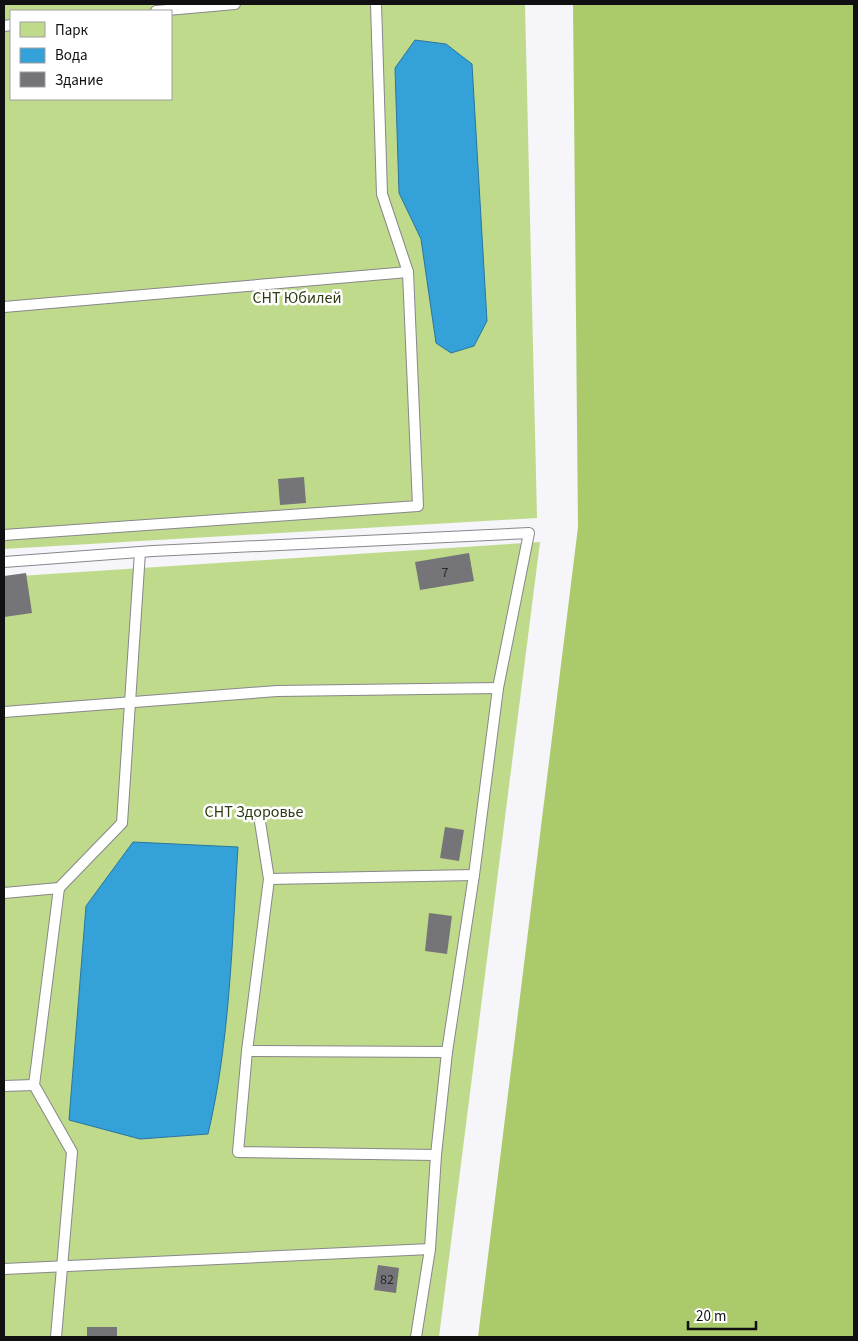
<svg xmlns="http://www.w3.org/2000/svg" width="858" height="1341" font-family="'Source Sans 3',sans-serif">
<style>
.green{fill:#bfda8b;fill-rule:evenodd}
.forest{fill:#abca6c}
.water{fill:#35a1d9;stroke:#2a769d}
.building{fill:#757579}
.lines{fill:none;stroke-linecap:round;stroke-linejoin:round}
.service-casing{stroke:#87878c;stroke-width:12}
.service{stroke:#fff;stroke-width:10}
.labels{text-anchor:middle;stroke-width:5;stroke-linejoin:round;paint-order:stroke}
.number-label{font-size:14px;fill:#29292c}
.park-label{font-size:16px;fill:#2f3c14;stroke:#fff}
</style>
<rect width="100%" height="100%" fill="#f5f5fa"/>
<g class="green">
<path d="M 4,4 L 525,4 L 537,518 L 4,549 ZM 11,11 L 171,11 L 171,99 L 11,99 Z"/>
<polygon points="540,542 439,1337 4,1337 4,577"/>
</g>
<polygon class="forest" points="573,4 854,4 854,1337 478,1337 578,527"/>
<g class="water">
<polygon points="415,40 446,44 472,64 487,321 474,346 451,353 436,343 421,239 399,193 395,68"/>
<path d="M 133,842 L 238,847 C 232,942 230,1041 208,1134 L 140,1139 L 69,1120 L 86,906 Z"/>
</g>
<g class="building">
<polygon points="304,477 306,503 280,505 278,479"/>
<polygon points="469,553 474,581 420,590 415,562"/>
<polygon points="26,573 32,613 4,617 4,576"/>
<polygon points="445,827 464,830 459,861 440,858"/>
<polygon points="429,913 452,916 447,954 425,951"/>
<polygon points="378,1265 399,1268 396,1293 374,1290"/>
<rect x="87" y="1327" width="30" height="10"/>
</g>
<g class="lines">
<defs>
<g id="service">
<polyline points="156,11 235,4"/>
<polyline points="4,26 11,25"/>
<polyline points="4,307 408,272"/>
<polyline points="4,535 418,506 408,272 382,194 376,4"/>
<polyline points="4,562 153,551 529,533 498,688 474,875 447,1052 436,1155 430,1249 416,1337"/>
<polyline points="4,712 277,691 498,688"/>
<polyline points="260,822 269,879 247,1051 238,1152 436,1155"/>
<polyline points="269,879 474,875"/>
<polyline points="4,893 59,888"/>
<polyline points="247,1051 447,1052"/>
<polyline points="4,1086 34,1085"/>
<polyline points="4,1269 430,1249"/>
<polyline points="56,1337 72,1152 34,1085 59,888 122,823 140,552"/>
</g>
</defs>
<use href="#service" class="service-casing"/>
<use href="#service" class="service"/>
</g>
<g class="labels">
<g class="number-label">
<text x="445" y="577">7</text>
<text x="387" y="1284">82</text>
</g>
<g class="park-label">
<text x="297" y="303">СНТ Юбилей</text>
<text x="254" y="817">СНТ Здоровье</text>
</g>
</g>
<rect width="858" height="1341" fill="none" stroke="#101012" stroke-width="10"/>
<rect x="10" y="10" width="162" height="90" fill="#ffffff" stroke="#9f9fa0"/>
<rect x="20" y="22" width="25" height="15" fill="#bfda8b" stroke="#9f9fa0"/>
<text x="55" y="35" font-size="15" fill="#101012">Парк</text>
<rect x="20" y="48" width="25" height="15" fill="#35a1d9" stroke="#9f9fa0"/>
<text x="55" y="60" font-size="15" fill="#101012">Вода</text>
<rect x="20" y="72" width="25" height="15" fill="#757579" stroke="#9f9fa0"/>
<text x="55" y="85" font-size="15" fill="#101012">Здание</text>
<path d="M688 1321v8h68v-8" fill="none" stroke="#101012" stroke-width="2.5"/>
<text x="696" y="1321" font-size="15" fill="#101012" stroke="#ffffff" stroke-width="4" paint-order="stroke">20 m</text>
</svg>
